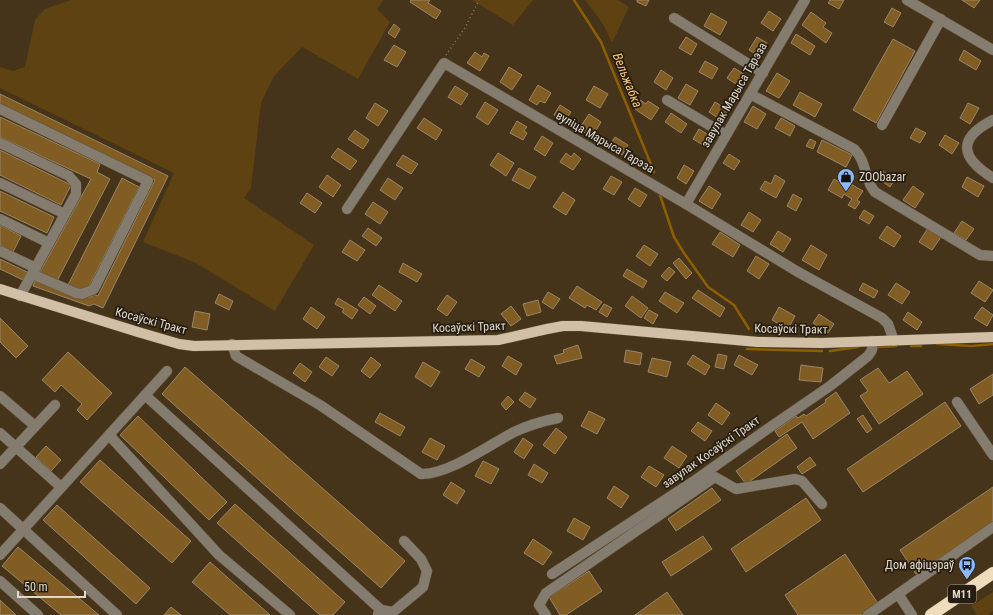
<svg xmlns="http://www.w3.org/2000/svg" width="993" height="615" font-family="'Roboto Condensed',sans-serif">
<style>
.green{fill:#5f4211}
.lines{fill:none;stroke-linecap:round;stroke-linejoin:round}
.stream{stroke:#8c5f01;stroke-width:2.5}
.building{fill:#815d23;stroke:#988568}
.minor-casing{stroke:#615239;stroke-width:11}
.major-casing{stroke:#615239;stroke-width:11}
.highway-casing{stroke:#615239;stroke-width:13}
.path{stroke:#867862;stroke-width:1.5;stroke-dasharray:1 3;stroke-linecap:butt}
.minor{stroke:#847c6f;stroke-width:10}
.major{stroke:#d2c0a6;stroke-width:10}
.highway{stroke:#f0dbbc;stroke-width:12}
.labels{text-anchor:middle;stroke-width:3.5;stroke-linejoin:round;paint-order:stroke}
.shield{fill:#251d11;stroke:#aaa192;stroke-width:1}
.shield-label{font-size:11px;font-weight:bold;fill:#e3d9ca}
.street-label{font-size:12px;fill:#e3d9ca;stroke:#251d11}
.poi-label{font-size:12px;fill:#e3d9ca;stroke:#251d11;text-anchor:start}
.water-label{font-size:13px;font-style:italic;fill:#fac77a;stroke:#251d11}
</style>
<rect width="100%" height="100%" fill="#453419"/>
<g class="green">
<polygon points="71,0 383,0 377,9 390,22 358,79 302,47 274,76 261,103 251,188 244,198 314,245 275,311 196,263 143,242 174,173 0,88 0,67 13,71 25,67 35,20 45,9"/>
<polygon points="472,0 533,0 513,25"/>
<polygon points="585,0 618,0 629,7 612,43 603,24"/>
<polygon points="993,592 993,611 988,615 977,615 971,606"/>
</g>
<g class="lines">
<g class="stream">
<polyline points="574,0 601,42 654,172"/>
<polyline points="660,195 674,237 684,253 708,287 734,305 749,329"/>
<polyline points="937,344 972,346 993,344"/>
<polyline points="911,346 921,346"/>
<polyline points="877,347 896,346"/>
<polyline points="747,349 822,351"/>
<polyline points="830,351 858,347"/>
</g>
</g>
<g class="building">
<polygon points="411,0 430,0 428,3 441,11 436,19 410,2"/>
<polygon points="637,0 649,0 646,6 637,2"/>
<polygon points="830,0 844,0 839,9 828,3"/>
<polygon points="962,0 980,0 974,8"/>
<polygon points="892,8 901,13 893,27 884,22"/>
<polygon points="769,11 781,19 773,31 761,23"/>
<polygon points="811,12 826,23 823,27 832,33 826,43 802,25"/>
<polygon points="711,13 727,22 720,35 704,26"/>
<polygon points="394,24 400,29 395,38 388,33"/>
<polygon points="796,34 815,46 810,55 791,43"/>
<polygon points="686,37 697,44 691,55 679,48"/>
<polygon points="757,37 767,43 759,56 749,50"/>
<polygon points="893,39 915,51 876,123 853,110"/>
<polygon points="394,45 406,52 397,67 384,60"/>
<polygon points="964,50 981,61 976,70 959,60"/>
<polygon points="475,52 482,57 484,53 489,56 480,71 467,63"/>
<polygon points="705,61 718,68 712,79 699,72"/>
<polygon points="509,67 522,75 512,90 500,82"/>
<polygon points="734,68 749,77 742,88 727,78"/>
<polygon points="661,70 673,78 666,90 654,82"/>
<polygon points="777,73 790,81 779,98 766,91"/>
<polygon points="686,84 698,91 690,105 678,98"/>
<polygon points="538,85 551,93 545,103 540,101 537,105 529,100"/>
<polygon points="455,86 468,94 461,105 448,97"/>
<polygon points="594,86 608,94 600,108 586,100"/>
<polygon points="800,92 822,104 815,117 793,105"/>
<polygon points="0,94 168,176 103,308 94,304 89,306 33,286 35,281 77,296 91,297 93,294 98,296 155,180 0,105"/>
<polygon points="640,100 646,104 648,101 659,108 651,120 635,109"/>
<polygon points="485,102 498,110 488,125 476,117"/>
<polygon points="715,102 728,110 721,120 709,112"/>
<polygon points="375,103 388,111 378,126 366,118"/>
<polygon points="968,103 979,108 970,124 960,118"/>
<polygon points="560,105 571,112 564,122 554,115"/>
<polygon points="753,106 766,114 757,129 744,122"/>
<polygon points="671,113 687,124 681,133 665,122"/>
<polygon points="589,114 601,122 592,137 579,129"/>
<polygon points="0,117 100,164 97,172 110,179 57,281 40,272 91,179 0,137"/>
<polygon points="424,118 442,130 436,140 417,128"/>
<polygon points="781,118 795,126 790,136 775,128"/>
<polygon points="517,121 527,127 524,131 527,133 523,140 510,133"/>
<polygon points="916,128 926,133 920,143 910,138"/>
<polygon points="699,129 712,137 706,147 693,139"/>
<polygon points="355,130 369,140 363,149 348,139"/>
<polygon points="945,135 959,143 952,154 939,145"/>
<polygon points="542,136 553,143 545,156 534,149"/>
<polygon points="615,137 628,145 622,155 609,146"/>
<polygon points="810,139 816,142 813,149 806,146"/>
<polygon points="822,140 852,155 846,167 817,152"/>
<polygon points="338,148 357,161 350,170 331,157"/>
<polygon points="0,150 71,185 61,205 0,175"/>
<polygon points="498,153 514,163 506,176 490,165"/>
<polygon points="566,153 571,157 574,153 581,159 573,170 560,162"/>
<polygon points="729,154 740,161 734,170 723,163"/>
<polygon points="403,155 418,164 411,174 396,165"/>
<polygon points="684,165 694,171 686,184 677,178"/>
<polygon points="519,168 536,177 529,189 512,180"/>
<polygon points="881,170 895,179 890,187 876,177"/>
<polygon points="327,175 341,185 333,197 319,187"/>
<polygon points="775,175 785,181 776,198 760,189 765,181 771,184"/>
<polygon points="611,176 622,182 614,195 603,189"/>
<polygon points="967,177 984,186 978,197 962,187"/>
<polygon points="122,178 139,187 87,290 67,287"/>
<polygon points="388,178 403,188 395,200 380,190"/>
<polygon points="834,179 844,185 847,182 863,191 857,200 860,202 855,209 848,205 852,199 844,194 842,198 828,190"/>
<polygon points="709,186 721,194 712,209 699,201"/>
<polygon points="913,186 924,194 915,208 903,200"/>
<polygon points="635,188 647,195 640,207 628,199"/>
<polygon points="0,191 54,217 47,233 0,211"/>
<polygon points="563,192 575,200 566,215 553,207"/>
<polygon points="307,193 322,203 315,213 300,203"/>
<polygon points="793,194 802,199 796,211 787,206"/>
<polygon points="373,202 388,212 380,224 365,214"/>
<polygon points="864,210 874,216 869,224 859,218"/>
<polygon points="749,212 761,220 753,232 741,225"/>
<polygon points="962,221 974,229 966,240 954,233"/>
<polygon points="0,225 21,236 13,252 0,245"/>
<polygon points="887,226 901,236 894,247 879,238"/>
<polygon points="368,228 382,238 376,246 362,236"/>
<polygon points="928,228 941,237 932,250 919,242"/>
<polygon points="778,231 791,239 783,252 770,244"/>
<polygon points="720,232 740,245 733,257 712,244"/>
<polygon points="350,240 365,250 357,261 342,252"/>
<polygon points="644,245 658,254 650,266 636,256"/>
<polygon points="811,245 827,255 819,270 802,260"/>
<polygon points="756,256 769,264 759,279 747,271"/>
<polygon points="679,258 692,273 686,279 673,263"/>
<polygon points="0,259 27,272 23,280 0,269"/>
<polygon points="403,263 422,274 417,282 399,272"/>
<polygon points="669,267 675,272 667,281 661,276"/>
<polygon points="627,269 647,281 643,288 623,276"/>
<polygon points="979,281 993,290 985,302 971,293"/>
<polygon points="863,283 878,291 874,298 859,290"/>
<polygon points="896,283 910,292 902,304 888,295"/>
<polygon points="379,285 402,301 395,311 372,295"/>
<polygon points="577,286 602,302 596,310 587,305 585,308 569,298"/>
<polygon points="698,290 725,308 720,317 692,298"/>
<polygon points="548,292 560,299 553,309 542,302"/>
<polygon points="665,292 684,303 677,313 659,301"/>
<polygon points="219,294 233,301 229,310 215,303"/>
<polygon points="447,295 457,302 447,316 437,309"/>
<polygon points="632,296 648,308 641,318 625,306"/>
<polygon points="364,297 376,306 370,314 358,305"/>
<polygon points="338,298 358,310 352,319 342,312 344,309 335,304"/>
<polygon points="538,300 541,312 527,316 523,304"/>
<polygon points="604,304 612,308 607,317 599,312"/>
<polygon points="511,306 521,319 511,326 501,314"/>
<polygon points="311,307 325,317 317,329 303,319"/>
<polygon points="779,307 795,316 788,329 772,320"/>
<polygon points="982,307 993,315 987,326 974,318"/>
<polygon points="649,310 658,315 653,324 644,318"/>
<polygon points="195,311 210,314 207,330 192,327"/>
<polygon points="908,312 922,322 917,330 903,320"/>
<polygon points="819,314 834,324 828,333 813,323"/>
<polygon points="0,318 28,346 16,358 0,342"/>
<polygon points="578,345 582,358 557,364 554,356 564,353 563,350"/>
<polygon points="626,350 642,353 640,365 624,362"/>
<polygon points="68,352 112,393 87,420 77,410 82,404 61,385 55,392 42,380"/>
<polygon points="718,354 727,356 724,369 715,367"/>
<polygon points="693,355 710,366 705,375 687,364"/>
<polygon points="739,355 758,365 752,375 734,365"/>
<polygon points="508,356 522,364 516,375 502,366"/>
<polygon points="326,357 339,366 332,376 319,367"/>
<polygon points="371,357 381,365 370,378 361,371"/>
<polygon points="652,358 671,362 667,377 648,372"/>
<polygon points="471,359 485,367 479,377 465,369"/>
<polygon points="423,362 440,372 431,387 415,377"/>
<polygon points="300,363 312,372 305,382 293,373"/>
<polygon points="801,365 823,368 821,382 799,380"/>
<polygon points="185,367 405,561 381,588 162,394"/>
<polygon points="878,368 889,383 907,371 923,394 879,424 860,396 868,391 860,380"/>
<polygon points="993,374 993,395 979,404 970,389"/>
<polygon points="525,392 536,399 530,408 519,400"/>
<polygon points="836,392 850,413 813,439 802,422 779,437 775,431 796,416 798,418 804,414 806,416 826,402 825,400"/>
<polygon points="508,396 514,402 506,410 501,404"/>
<polygon points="945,402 961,426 863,492 847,469"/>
<polygon points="716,403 730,413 722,425 708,415"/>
<polygon points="589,411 605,419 597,434 581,426"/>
<polygon points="380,413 405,427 400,436 375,422"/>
<polygon points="863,415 872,429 867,433 857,419"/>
<polygon points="138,416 227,502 209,520 120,435"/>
<polygon points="698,422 712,431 705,441 691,431"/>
<polygon points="556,428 567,437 555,454 543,445"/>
<polygon points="787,434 797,448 746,484 736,471"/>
<polygon points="430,438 445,446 437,460 422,452"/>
<polygon points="523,438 533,445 524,459 514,452"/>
<polygon points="46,446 61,460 51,471 36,457"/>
<polygon points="672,446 687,456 679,468 664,458"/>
<polygon points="810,457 816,465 802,474 797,467"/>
<polygon points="100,460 191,541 172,563 80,482"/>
<polygon points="483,461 499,469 491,484 475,476"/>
<polygon points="534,464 548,473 542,483 528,475"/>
<polygon points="649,466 664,475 656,487 641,477"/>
<polygon points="451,482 465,491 457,504 443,495"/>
<polygon points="614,486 629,496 621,508 607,498"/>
<polygon points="993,487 993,522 916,574 900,550"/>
<polygon points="712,488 721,500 676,531 668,519"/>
<polygon points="806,498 821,520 746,572 731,549"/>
<polygon points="235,504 345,602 333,615 320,615 217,523"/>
<polygon points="57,505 150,588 136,604 43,520"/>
<polygon points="574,518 590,527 583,540 567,531"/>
<polygon points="703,536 712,549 671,576 662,562"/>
<polygon points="533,539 552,552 543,565 524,553"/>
<polygon points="18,547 99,615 61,615 2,566"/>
<polygon points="845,554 879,605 864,615 798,615 785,595"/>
<polygon points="210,562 270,615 230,615 192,582"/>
<polygon points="589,571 602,591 566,615 560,615 549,597"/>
<polygon points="667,592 683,615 635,615"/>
<polygon points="0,600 16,615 0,615"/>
<polygon points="171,607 181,615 164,615"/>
</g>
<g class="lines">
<defs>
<g id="minor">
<polyline points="907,0 993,50"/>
<polyline points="674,18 763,73"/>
<path d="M 750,94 L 854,149 C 867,161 864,180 875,192 L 980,255 L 993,256"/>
<polyline points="667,100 726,135"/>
<polyline points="0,109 148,181 94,289 82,294 76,293 32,274"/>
<path d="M 993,120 C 956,139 961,158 993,178"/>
<polyline points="882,125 941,19"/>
<polyline points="0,143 69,176 76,184 76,194 20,296"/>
<polyline points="0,183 65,214"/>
<polyline points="686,204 805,0"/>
<polyline points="347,209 444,63 686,204 798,272 882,318 888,324 894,341"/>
<polyline points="0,219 49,243"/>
<polyline points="0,251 36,268"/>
<path d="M 232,344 L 236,356 L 320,405 L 421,474 C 448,475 489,445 514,432 C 529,425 543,421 558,418"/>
<polyline points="145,395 381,610"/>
<polyline points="0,396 35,426"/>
<polyline points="957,402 993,455"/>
<polyline points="0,433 61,487"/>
<polyline points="109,435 219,555 290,615"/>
<polyline points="0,464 55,405"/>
<polyline points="0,508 117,615"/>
<polyline points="0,555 167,371"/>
<polyline points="552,574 694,481 766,430 830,386 868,356 872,350 873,341"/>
<polyline points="0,581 38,615"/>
<polyline points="898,594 993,527"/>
<polyline points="378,614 381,610 393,612 423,587 427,571 421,559 404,541"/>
<polyline points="546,615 539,605 546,593 715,477 736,489 795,479 802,481 822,504"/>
<polyline points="868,615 898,594 912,615"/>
</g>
<polyline id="major" points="0,289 138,332 179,344 194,346 498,340 547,329 563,326 581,326 758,342 822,343 993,337"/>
<polyline id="highway" points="931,615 993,573"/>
</defs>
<use href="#minor" class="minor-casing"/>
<use href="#major" class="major-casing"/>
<use href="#highway" class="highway-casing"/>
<polyline class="path" points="446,55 465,28 479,0"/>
<use href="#minor" class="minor"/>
<use href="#major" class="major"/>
<use href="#highway" class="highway"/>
</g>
<defs>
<symbol id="shop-pin" viewBox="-11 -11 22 30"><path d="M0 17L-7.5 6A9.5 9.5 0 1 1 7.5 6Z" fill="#8abafc" stroke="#251d11"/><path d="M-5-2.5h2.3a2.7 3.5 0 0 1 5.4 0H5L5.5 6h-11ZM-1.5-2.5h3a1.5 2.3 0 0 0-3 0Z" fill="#111"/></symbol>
<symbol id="bus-pin" viewBox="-11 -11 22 30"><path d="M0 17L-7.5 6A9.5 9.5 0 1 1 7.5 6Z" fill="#8abafc" stroke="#251d11"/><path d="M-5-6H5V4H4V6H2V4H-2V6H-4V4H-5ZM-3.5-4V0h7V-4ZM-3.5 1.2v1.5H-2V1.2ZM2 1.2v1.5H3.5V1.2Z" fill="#111"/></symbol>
</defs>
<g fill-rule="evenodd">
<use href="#shop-pin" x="836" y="167" width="20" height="27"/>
<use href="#bus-pin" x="957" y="555" width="20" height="27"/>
</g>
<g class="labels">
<rect class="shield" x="948" y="585" width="28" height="18" rx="3"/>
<g class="shield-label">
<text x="962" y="598">М11</text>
</g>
<g class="street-label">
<text transform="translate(734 95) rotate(-60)" y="4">завулак Марыса Тарэза</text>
<text transform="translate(605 142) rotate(30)" y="4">вуліца Марыса Тарэза</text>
<text transform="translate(151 321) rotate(15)" y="4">Косаўскі Тракт</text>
<text transform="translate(469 327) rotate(-2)" y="4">Косаўскі Тракт</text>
<text transform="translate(791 329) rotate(1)" y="4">Косаўскі Тракт</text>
<text transform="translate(711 452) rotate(-35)" y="4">завулак Косаўскі Тракт</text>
</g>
<g class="poi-label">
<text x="859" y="181">ZOObazar</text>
<text x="954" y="569" text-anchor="end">Дом афіцэраў</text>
</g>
<g class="water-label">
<text transform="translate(628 80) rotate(68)" y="5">Вельжабка</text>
</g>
</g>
<path d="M18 591v6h67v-6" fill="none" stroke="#e3d9ca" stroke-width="2"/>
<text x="24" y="591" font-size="12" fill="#e3d9ca" stroke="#251d11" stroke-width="3" paint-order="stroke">50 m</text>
</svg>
